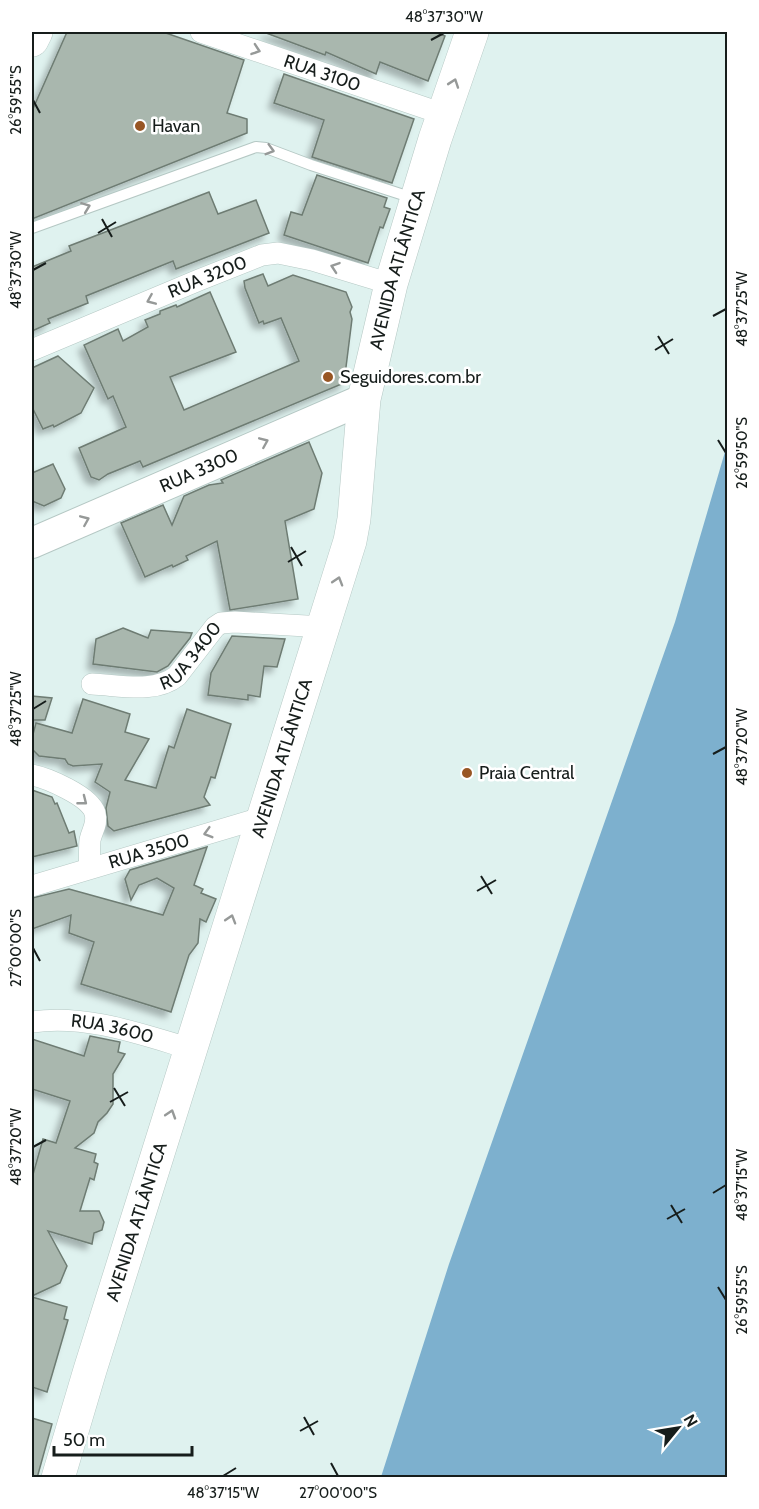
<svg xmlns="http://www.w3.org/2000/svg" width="759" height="1509" font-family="Cabin,sans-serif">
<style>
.water{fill:#7db0ce}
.building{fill:#a9b7ae;stroke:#6e7c73;stroke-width:1.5;filter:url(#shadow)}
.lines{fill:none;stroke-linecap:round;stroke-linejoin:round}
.lane-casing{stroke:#b5c8c4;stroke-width:12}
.street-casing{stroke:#b5c8c4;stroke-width:22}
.secondary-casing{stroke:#b5c8c4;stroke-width:32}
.primary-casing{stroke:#b5c8c4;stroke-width:34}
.lane{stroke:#fff;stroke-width:10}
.street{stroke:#fff;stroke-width:21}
.secondary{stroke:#fff;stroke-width:30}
.primary{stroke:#fff;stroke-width:33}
.oneway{stroke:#969998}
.ticks{fill:none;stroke:#161d1b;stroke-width:2}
.poi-dot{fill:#985624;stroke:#fff;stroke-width:2}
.labels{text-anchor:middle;stroke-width:5;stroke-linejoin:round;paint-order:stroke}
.street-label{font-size:18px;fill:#161d1b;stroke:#fff}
.poi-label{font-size:18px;fill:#161d1b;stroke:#fff;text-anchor:start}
.neatline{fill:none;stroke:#161d1b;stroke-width:2}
.ticks-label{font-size:15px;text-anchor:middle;fill:#161d1b}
</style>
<defs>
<filter id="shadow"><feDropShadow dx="-5.5" dy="5.5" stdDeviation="3" flood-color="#0004"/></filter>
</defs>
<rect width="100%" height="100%" fill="#dff2ef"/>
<polygon class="water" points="727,445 727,1477 381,1477 449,1264 675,622"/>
<g class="building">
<polygon points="67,32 163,32 244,60 227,113 247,119 247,133 32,219 32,111"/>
<polygon points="266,32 434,32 445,36 428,81 380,62 376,74 326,52 325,55 266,33"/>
<polygon points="284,74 414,119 392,183 312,157 324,120 274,103"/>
<polygon points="317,175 387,198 384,207 390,209 383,228 380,227 368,263 284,235 291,212 302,215"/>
<polygon points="209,192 218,214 256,200 269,233 176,269 173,261 86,296 88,303 48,319 50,323 32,331 32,267 71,251 69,246"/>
<polygon points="263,274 268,286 293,275 346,292 352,307 350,312 352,319 344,383 143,467 140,461 108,474 99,480 91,477 79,448 126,427 113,396 108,399 84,345 118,329 123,341 148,327 145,320 160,314 160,311 176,305 177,307 210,292 236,352 170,377 184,410 299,361 281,318 264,324 263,321 259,323 245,288 244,281"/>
<polygon points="58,356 94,388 81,413 54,427 53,425 43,429 32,407 32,368"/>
<polygon points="309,442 322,473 314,509 285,521 298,599 230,610 217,541 186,556 188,560 173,567 172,565 145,577 121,523 163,505 172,525 184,496 209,485 223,483 221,480"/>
<polygon points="53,464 65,489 61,498 44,506 32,501 32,473"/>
<polygon points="123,628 148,638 151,630 192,633 190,638 168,666 157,672 93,664 96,639"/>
<polygon points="232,636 285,639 277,667 264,666 260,697 248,695 248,700 208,695 211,673"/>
<polygon points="32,696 52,698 45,720 32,720"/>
<polygon points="83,699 130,714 125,732 149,739 125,780 156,788 169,746 174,748 187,709 231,724 215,778 211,777 204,797 210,805 114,831 108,826 106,808 110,792 95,782 102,764 73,766 68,764 65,759 39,756 32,749 32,738 36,723 72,733"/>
<polygon points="32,790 52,797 55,804 57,803 69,833 74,831 77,846 32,857"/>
<polygon points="207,847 194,885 203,889 201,893 216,899 206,922 200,919 198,943 189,955 171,1012 81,984 94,942 69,933 71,915 32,929 32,898 69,889 163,915 174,888 157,878 139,885 131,900 125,879 130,870"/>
<polygon points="90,1036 120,1042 118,1052 125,1054 113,1074 113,1104 107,1113 98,1122 94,1133 75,1148 96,1154 94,1162 98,1164 94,1180 90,1178 80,1211 99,1211 104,1222 102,1230 94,1233 92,1244 48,1231 67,1266 60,1283 32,1296 32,1178 43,1139 56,1143 70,1101 32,1089 32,1039 84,1056"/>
<polygon points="32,1297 67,1307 64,1319 68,1320 47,1392 32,1387"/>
<polygon points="32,1418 52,1424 37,1478 32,1478"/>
</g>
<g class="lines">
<defs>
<polyline id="lane" points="32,228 256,147 266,148 311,165 413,198"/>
<g id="street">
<path id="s1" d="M 201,32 L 443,114"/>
<path id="s2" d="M 32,350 L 199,280 L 262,255 L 278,253 L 312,260 L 391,284"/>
<path id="s3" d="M 92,684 C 119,685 155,694 177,676 L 215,627 L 221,623 L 235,622 L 324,627"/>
<path d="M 32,775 C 47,778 90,796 95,813 C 98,824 92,830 90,840 C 89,849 90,859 89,868"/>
<path id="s4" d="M 32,886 L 264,817"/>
<path id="s5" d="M 32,1022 C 86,1014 140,1034 191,1049"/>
</g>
<g id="secondary">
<path id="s6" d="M 32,543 L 364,399"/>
</g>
<g id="primary">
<polyline points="32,40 36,32"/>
<path id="s7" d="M 58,1478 L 90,1370 L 350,541 L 354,519 L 364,399 L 391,284 L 435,139 L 472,32"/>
</g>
</defs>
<use href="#lane" class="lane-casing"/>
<use href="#street" class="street-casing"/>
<use href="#secondary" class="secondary-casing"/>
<use href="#primary" class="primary-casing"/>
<use href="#lane" class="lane"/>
<use href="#street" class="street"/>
<use href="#secondary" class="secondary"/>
<use href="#primary" class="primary"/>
</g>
<defs><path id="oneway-chevron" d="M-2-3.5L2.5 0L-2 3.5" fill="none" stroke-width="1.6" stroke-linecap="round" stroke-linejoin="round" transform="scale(1.5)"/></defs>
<g class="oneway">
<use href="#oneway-chevron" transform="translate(256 50) rotate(19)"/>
<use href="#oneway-chevron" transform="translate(454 83) rotate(-71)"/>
<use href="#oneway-chevron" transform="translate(270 150) rotate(16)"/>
<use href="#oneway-chevron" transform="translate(86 207) rotate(-21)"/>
<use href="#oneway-chevron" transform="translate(335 267) rotate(-161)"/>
<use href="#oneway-chevron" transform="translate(151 300) rotate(157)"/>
<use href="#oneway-chevron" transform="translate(264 442) rotate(-23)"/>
<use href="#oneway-chevron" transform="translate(85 520) rotate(-23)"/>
<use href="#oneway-chevron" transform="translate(338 581) rotate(-73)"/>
<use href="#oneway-chevron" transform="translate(83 801) rotate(38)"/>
<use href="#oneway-chevron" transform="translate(208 833) rotate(164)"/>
<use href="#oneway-chevron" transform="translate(231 919) rotate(-73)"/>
<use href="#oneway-chevron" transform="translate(171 1114) rotate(-72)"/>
</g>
<path class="ticks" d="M 431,40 L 444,33M 33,100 L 40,113M 102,219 L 112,237M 98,233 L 116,222M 33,270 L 46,263M 713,316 L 726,309M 658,336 L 669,354M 655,350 L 673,339M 718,440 L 726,453M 291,547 L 302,566M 288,562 L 306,551M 33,709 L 46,701M 713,754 L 726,747M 481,876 L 492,894M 477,891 L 496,880M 33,948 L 40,961M 114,1088 L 125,1106M 110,1102 L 128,1092M 33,1147 L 46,1140M 713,1193 L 726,1185M 671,1205 L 682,1223M 667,1219 L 685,1209M 718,1287 L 726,1300M 304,1417 L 314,1435M 300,1431 L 318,1421M 331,1463 L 338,1476M 223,1476 L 236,1468"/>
<g class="poi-dot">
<circle cx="140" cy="126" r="6"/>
<circle cx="328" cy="377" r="6"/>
<circle cx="467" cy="773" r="6"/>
</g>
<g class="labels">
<g class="street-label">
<text dy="6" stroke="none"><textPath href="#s1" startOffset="128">RUA 3100</textPath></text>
<text dy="6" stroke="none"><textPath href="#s7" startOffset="1258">AVENIDA ATLÂNTICA</textPath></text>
<text dy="6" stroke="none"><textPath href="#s2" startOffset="190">RUA 3200</textPath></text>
<text dy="6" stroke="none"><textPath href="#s6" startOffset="182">RUA 3300</textPath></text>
<text dy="6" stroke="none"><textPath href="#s3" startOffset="111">RUA 3400</textPath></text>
<text dy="6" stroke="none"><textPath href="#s7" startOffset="754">AVENIDA ATLÂNTICA</textPath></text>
<text dy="6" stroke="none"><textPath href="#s4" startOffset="122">RUA 3500</textPath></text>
<text dy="6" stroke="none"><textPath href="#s5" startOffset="81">RUA 3600</textPath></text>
<text dy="6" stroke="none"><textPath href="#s7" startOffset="268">AVENIDA ATLÂNTICA</textPath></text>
</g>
<g class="poi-label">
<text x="152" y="132">Havan</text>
<text x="340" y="383">Seguidores.com.br</text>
<text x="479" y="779">Praia Central</text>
</g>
</g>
<rect width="759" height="1509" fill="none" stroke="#ffffff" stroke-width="66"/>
<g transform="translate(678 1428) rotate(60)" stroke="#ffffff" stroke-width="4.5" paint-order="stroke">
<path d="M0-4.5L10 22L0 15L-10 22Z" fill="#161d1b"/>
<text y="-9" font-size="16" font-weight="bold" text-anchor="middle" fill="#161d1b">N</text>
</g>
<path d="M54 1446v9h138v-9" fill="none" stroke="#161d1b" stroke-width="3"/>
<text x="63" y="1446" font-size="18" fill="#161d1b" stroke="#ffffff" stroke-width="4.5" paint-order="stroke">50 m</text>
<rect x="33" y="33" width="693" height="1443" class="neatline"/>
<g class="ticks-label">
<text x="444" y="22">48°37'30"W</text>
<text transform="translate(16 100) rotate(-90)" y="5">26°59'55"S</text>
<text transform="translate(16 270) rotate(-90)" y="5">48°37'30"W</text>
<text transform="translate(742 309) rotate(-90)" y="5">48°37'25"W</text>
<text transform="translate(742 453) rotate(-90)" y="5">26°59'50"S</text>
<text transform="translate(16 709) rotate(-90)" y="5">48°37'25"W</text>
<text transform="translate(742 747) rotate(-90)" y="5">48°37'20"W</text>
<text transform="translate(16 948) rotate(-90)" y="5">27°00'00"S</text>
<text transform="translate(16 1147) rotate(-90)" y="5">48°37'20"W</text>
<text transform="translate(742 1185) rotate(-90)" y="5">48°37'15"W</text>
<text transform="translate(742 1300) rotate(-90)" y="5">26°59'55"S</text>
<text x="223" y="1498">48°37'15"W</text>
<text x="338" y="1498">27°00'00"S</text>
</g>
</svg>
